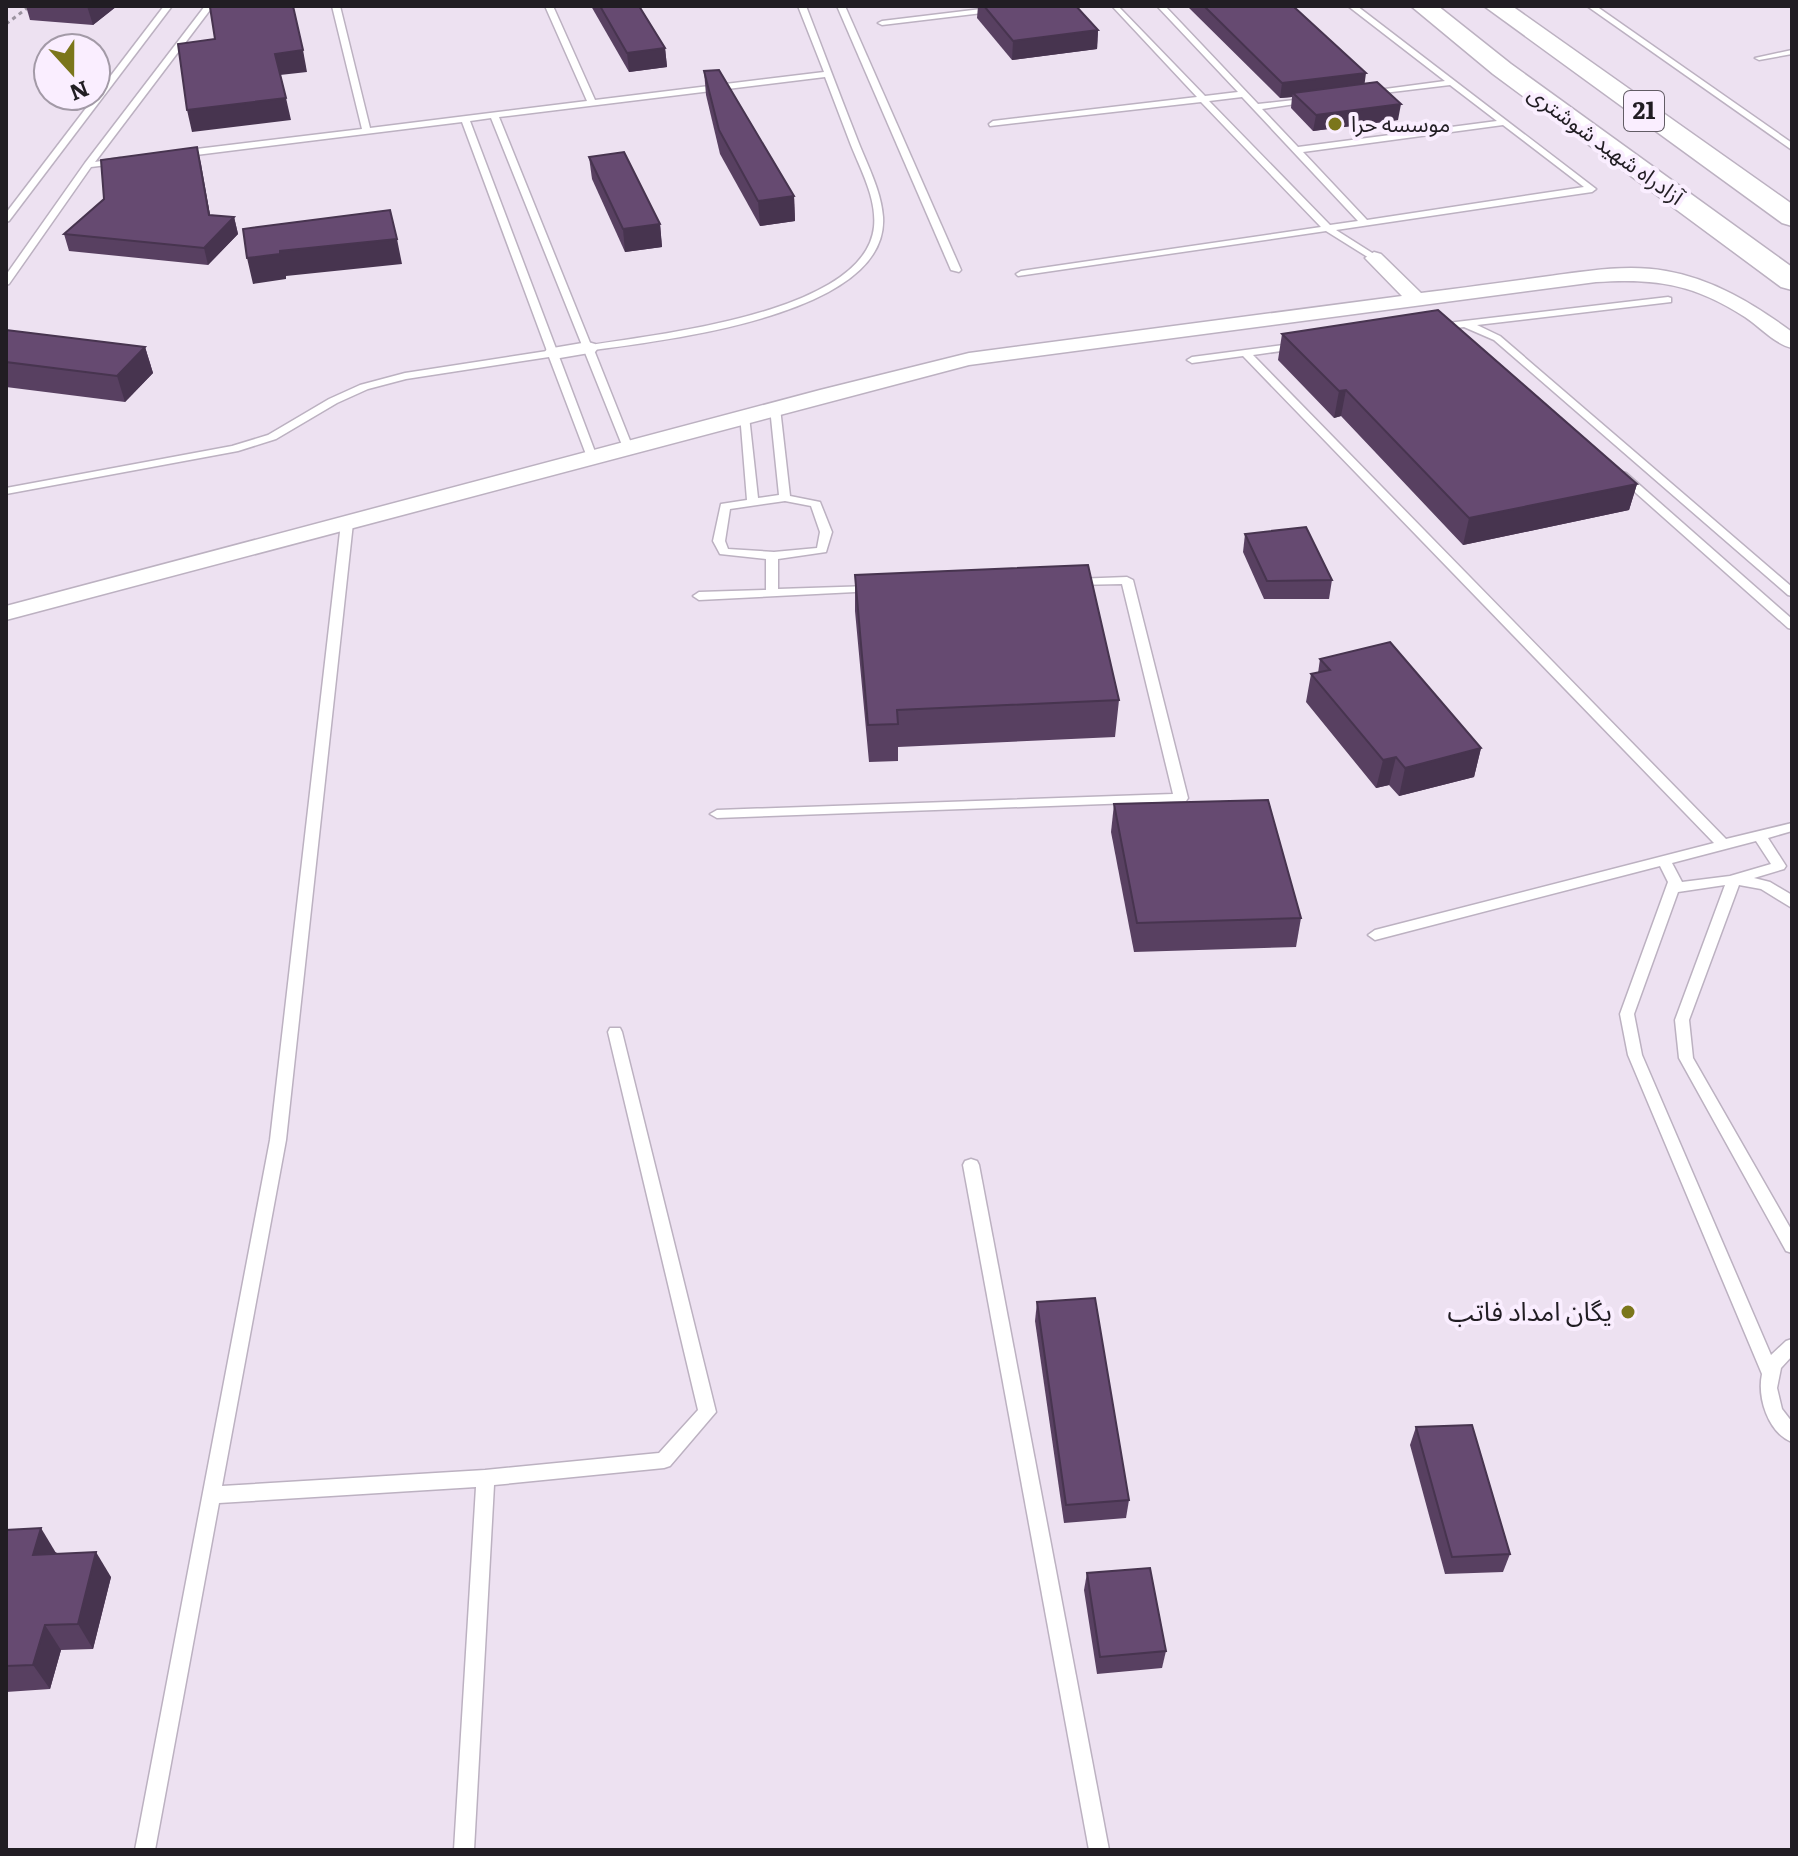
<svg xmlns="http://www.w3.org/2000/svg" width="1798" height="1856" font-family="Literata,'Noto Sans Arabic',serif">
<style>
.lines{fill:none;stroke-linecap:round;stroke-linejoin:round}
.service-casing{stroke:#bcb1c1;stroke-width:3}
.minor-casing{stroke:#bcb1c1;stroke-width:3}
.motorway-casing{stroke:#bcb1c1;stroke-width:3}
.path{stroke:#9c94a0;stroke-width:3;stroke-dasharray:4 4;stroke-linecap:butt}
.service{fill:#fff;fill-rule:evenodd}
.minor{fill:#fff;fill-rule:evenodd}
.motorway{fill:#fff;fill-rule:evenodd}
.wall{fill:#584061}
.shaded-wall{fill:#47344f}
.building{fill:#664a71;stroke:#47344f;stroke-width:2}
.poi-dot{fill:#7b761b;stroke:#faeeff;stroke-width:3}
.labels{text-anchor:middle;stroke-width:8;stroke-linejoin:round;paint-order:stroke}
.far-poi-label{font-size:22px;fill:#211d23;stroke:#faeeff;text-anchor:start}
.far-street-label{font-size:22px;fill:#211d23;stroke:#faeeff}
.shield{fill:#faeeff;stroke:#625c65;stroke-width:2}
.shield-label{font-size:24px;font-weight:bold;fill:#211d23}
.poi-label{font-size:26px;fill:#211d23;stroke:#faeeff;text-anchor:end}
</style>
<rect width="100%" height="100%" fill="#ede1f1"/>
<g class="lines">
<defs>
<g id="service">
<polygon points="164,6 172,6 9,221 6,222 6,213"/>
<polygon points="205,6 213,6 95,162 120,158 123,159 123,163 91,167 9,284 6,285 6,275 85,163"/>
<path d="M 332,6 L 340,6 L 370,128 L 587,101 L 545,6 L 553,6 L 595,100 L 824,72 L 798,6 L 806,6 C 823,50 839,93 856,136 C 866,163 881,189 883,217 C 889,316 663,340 594,350 L 633,448 L 628,451 L 624,450 L 491,118 L 470,121 L 597,457 L 596,459 L 588,459 L 587,457 L 549,357 L 406,379 L 368,389 L 337,403 L 276,439 L 238,451 L 6,494 L 6,488 L 232,446 L 268,435 L 329,399 L 360,385 L 405,373 L 547,351 L 462,122 L 180,157 L 176,154 L 180,151 L 362,129 ZM 825,77 C 833,98 841,119 849,140 C 859,167 877,197 874,227 C 865,313 659,334 591,345 L 499,117 Z"/>
<polygon points="837,6 845,6 961,270 959,272 951,270"/>
<polygon points="1006,6 1029,6 1025,8 882,25 878,23 882,21"/>
<path d="M 1112,6 L 1118,6 L 1205,96 L 1238,92 L 1157,6 L 1165,6 L 1258,104 L 1312,98 L 1312,102 L 1309,102 L 1262,109 L 1298,147 L 1497,121 L 1450,85 L 1367,95 L 1366,93 L 1370,91 L 1445,81 L 1348,6 L 1357,6 L 1596,189 L 1592,192 L 1336,230 L 1377,256 L 1377,260 L 1374,261 L 1326,231 L 1018,276 L 1016,274 L 1021,271 L 1321,227 L 1201,102 L 990,126 L 989,124 L 993,121 L 1197,97 ZM 1242,97 L 1358,221 L 1330,225 L 1209,101 ZM 1503,125 L 1584,187 L 1367,220 L 1303,152 Z"/>
<polygon points="1587,6 1596,6 1792,143 1792,150"/>
<polygon points="1792,50 1792,54 1759,60 1755,58"/>
<polygon points="1668,297 1671,298 1671,302 1477,325 1500,336 1792,587 1792,596 1788,595 1494,340 1464,327 1439,330 1434,327 1439,324"/>
<path d="M 1299,343 L 1303,344 L 1303,348 L 1253,355 L 1726,839 L 1792,823 L 1792,831 L 1768,838 L 1786,866 L 1784,869 L 1754,878 L 1770,882 L 1792,895 L 1792,908 L 1761,889 L 1739,885 L 1689,1020 L 1693,1058 L 1792,1231 L 1792,1253 L 1786,1251 L 1679,1058 L 1675,1020 L 1725,885 L 1678,892 L 1634,1014 L 1642,1055 L 1771,1355 L 1786,1341 L 1792,1339 L 1792,1356 L 1781,1368 L 1777,1388 L 1782,1409 L 1792,1422 L 1792,1442 C 1768,1433 1757,1397 1762,1374 L 1628,1055 L 1620,1014 L 1668,882 L 1660,866 L 1375,940 L 1368,935 L 1375,930 L 1714,843 L 1243,356 L 1192,363 L 1187,360 L 1192,357 ZM 1756,841 L 1771,864 L 1730,876 L 1682,882 L 1672,863 Z"/>
<path d="M 775,405 L 780,408 L 790,496 L 820,502 L 832,532 L 826,552 L 778,559 L 778,589 L 871,586 L 875,587 L 875,591 L 699,600 L 693,596 L 699,592 L 766,590 L 766,559 L 720,554 L 713,541 L 721,504 L 747,500 L 740,414 L 748,414 L 749,416 L 758,498 L 779,495 L 770,408 ZM 785,501 L 811,506 L 820,532 L 817,548 L 774,552 L 728,549 L 725,541 L 730,509 Z"/>
<polygon points="1622,472 1626,473 1792,619 1792,629 1788,628 1618,477 1617,475"/>
<polygon points="347,520 353,523 286,1140 222,1486 485,1470 659,1453 698,1410 608,1032 610,1028 620,1028 622,1032 716,1412 670,1466 664,1468 494,1485 474,1850 454,1850 476,1487 219,1503 155,1850 135,1850 270,1140 341,523"/>
<polygon points="1127,577 1133,580 1188,798 1186,801 717,818 710,814 717,810 1173,794 1122,584 1075,585 1069,582 1075,579"/>
<polygon points="971,1159 977,1161 979,1165 1109,1850 1089,1850 963,1165 965,1161"/>
</g>
<g id="minor">
<path d="M 1374,252 L 1381,254 L 1421,293 C 1464,288 1507,282 1550,276 C 1588,271 1628,264 1666,271 C 1713,279 1754,304 1792,332 L 1792,348 C 1775,344 1760,327 1745,317 C 1694,284 1656,278 1596,282 L 969,365 L 6,620 L 6,606 L 820,390 L 969,353 L 1402,296 L 1365,258 Z"/>
<polygon points="588,342 595,344 598,348 595,352 554,359 544,353 547,349"/>
</g>
<g id="motorway">
<polygon points="1411,6 1438,6 1511,64 1792,267 1792,290 1781,287 1493,74"/>
<polygon points="1484,6 1512,6 1792,204 1792,226 1782,223"/>
</g>
</defs>
<use href="#service" class="service-casing"/>
<use href="#minor" class="minor-casing"/>
<use href="#motorway" class="motorway-casing"/>
<polyline class="path" points="6,24 30,6"/>
<use href="#service" class="service"/>
<use href="#minor" class="minor"/>
<use href="#motorway" class="motorway"/>
</g>
<g class="wall">
<polygon points="26,6 117,6 93,25 30,20"/>
<polygon points="591,6 639,6 665,48 667,67 629,72"/>
<polygon points="978,6 1076,6 1098,30 1097,49 1012,60 977,18"/>
<polygon points="1187,6 1293,6 1398,120 1313,131 1291,108 1292,97 1280,98"/>
<polygon points="704,71 794,196 795,221 760,226 720,154 706,95"/>
<polygon points="197,147 210,215 234,217 238,234 208,265 69,251 64,234 104,199"/>
<polygon points="589,157 660,224 662,247 625,252 592,179"/>
<polygon points="6,330 145,347 153,373 125,402 6,387"/>
<polygon points="1282,334 1637,484 1629,510 1463,545 1341,416 1334,418 1278,360"/>
<polygon points="1245,534 1332,580 1329,599 1264,599 1243,552"/>
<polygon points="855,575 1119,700 1115,737 898,747 898,761 869,762 855,611"/>
<polygon points="1320,659 1481,748 1474,777 1399,796 1389,785 1376,788 1306,702 1311,674 1318,673"/>
<polygon points="1114,804 1301,918 1296,947 1134,952 1111,832"/>
<polygon points="1037,1302 1129,1500 1126,1518 1064,1523 1035,1321"/>
<polygon points="1416,1427 1510,1554 1503,1572 1445,1574 1410,1445"/>
<polygon points="6,1530 111,1577 93,1649 61,1650 50,1689 6,1692"/>
<polygon points="1087,1573 1166,1651 1162,1668 1097,1674 1084,1590"/>
</g>
<g class="shaded-wall">
<polygon points="87,6 117,6 93,25"/>
<polygon points="1098,30 1097,49 1012,60 1013,41"/>
<polygon points="665,48 667,67 629,72 627,53"/>
<polygon points="303,50 307,72 280,75 275,54"/>
<polygon points="1366,73 1364,88 1293,93 1292,97 1280,98 1282,83"/>
<polygon points="286,98 291,120 192,132 187,110"/>
<polygon points="1401,104 1398,120 1313,131 1316,115"/>
<polygon points="197,147 201,164 213,232 209,215"/>
<polygon points="794,196 795,221 760,226 758,201"/>
<polygon points="234,217 238,234 208,265 204,248"/>
<polygon points="660,224 662,247 625,252 623,229"/>
<polygon points="397,239 402,264 286,276 286,279 253,284 247,258 280,251"/>
<polygon points="145,347 153,373 125,402 117,376"/>
<polygon points="1346,390 1341,416 1334,418 1339,391"/>
<polygon points="1637,484 1629,510 1463,545 1469,518"/>
<polygon points="1481,748 1474,777 1399,796 1405,768"/>
<polygon points="1396,757 1389,785 1376,788 1383,760"/>
<polygon points="41,1528 56,1553 33,1555"/>
<polygon points="96,1552 111,1577 93,1649 78,1624"/>
<polygon points="45,1625 61,1650 50,1689 33,1665"/>
</g>
<g class="building">
<polygon points="217,6 293,6 303,50 275,54 286,98 187,110 178,44 215,39 210,7"/>
<polygon points="600,6 639,6 665,48 627,53"/>
<polygon points="984,6 1076,6 1098,30 1013,41"/>
<polygon points="1204,6 1293,6 1366,73 1282,83"/>
<polygon points="719,70 794,196 758,201 719,130 704,71"/>
<polygon points="1377,82 1401,104 1316,115 1293,93"/>
<polygon points="197,147 209,215 234,217 204,248 64,234 104,199 101,160"/>
<polygon points="624,152 660,224 623,229 589,157"/>
<polygon points="390,210 397,239 280,251 280,254 247,258 243,229"/>
<polygon points="1438,310 1637,484 1469,518 1346,390 1339,391 1282,334"/>
<polygon points="6,330 145,347 117,376 6,362"/>
<polygon points="1306,527 1332,580 1267,581 1245,534"/>
<polygon points="1088,565 1119,700 897,710 898,724 868,725 855,575"/>
<polygon points="1390,642 1481,748 1405,768 1396,757 1383,760 1311,674 1330,670 1320,659"/>
<polygon points="1268,800 1301,918 1137,923 1114,804"/>
<polygon points="1095,1298 1129,1500 1066,1505 1037,1302"/>
<polygon points="1472,1425 1510,1554 1452,1557 1416,1427"/>
<polygon points="41,1528 33,1555 96,1552 78,1624 45,1625 33,1665 6,1666 6,1530"/>
<polygon points="1150,1568 1166,1651 1100,1657 1087,1573"/>
</g>
<g class="poi-dot">
<circle cx="1335" cy="124" r="8"/>
<circle cx="1628" cy="1312" r="8"/>
</g>
<g class="labels">
<g class="far-poi-label">
<text x="1351" y="132">موسسه حرا</text>
</g>
<g class="far-street-label">
<text transform="translate(1606 145) rotate(36)" y="8">آزادراه شهید شوشتری</text>
</g>
<rect class="shield" x="1624" y="91" width="40" height="40" rx="6"/>
<g class="shield-label">
<text x="1644" y="119">21</text>
</g>
<g class="poi-label">
<text x="1612" y="1321">یگان امداد فاتب</text>
</g>
</g>
<rect width="1798" height="1856" fill="none" stroke="#211d23" stroke-width="16"/>
<g transform="translate(72 72) rotate(159)"><circle r="38" fill="#faeeff" stroke="#a39aa7" stroke-width="2"/>
<path d="M0-6L14 30L0 20L-14 30Z" fill="#7b761b"/>
<text y="-12" font-size="22" font-weight="bold" text-anchor="middle" fill="#211d23">N</text>
</g>
</svg>
